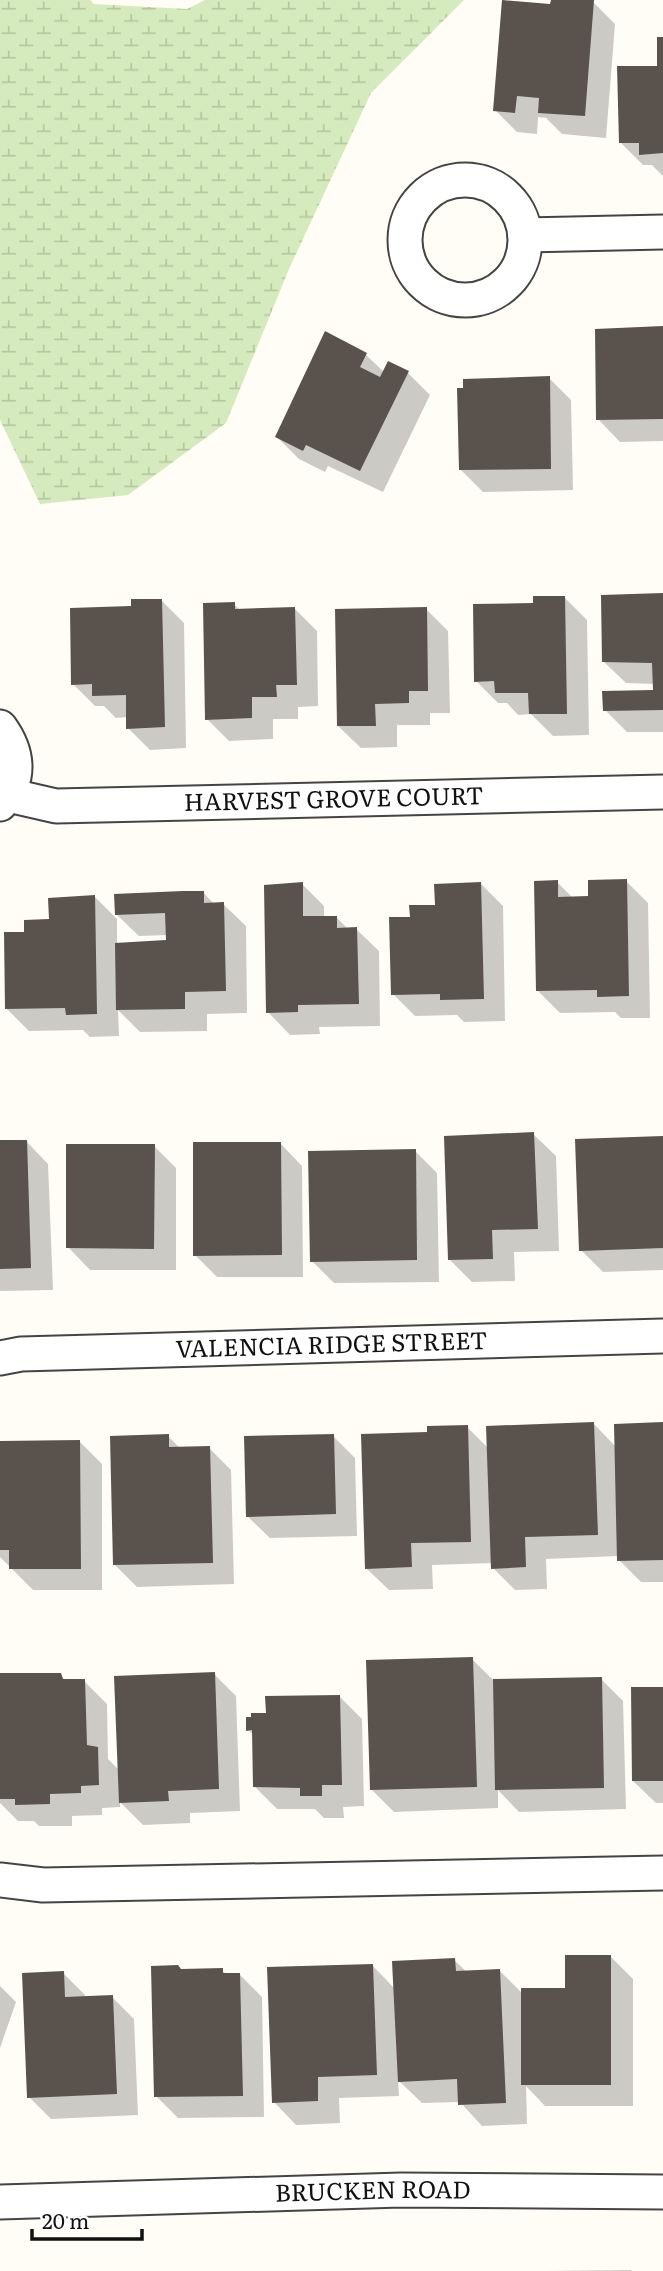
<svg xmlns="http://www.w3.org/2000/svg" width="663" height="2271" font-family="Literata,serif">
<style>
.wetland{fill:url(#wetland-marsh)}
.shadow{fill:#0003}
.building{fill:#5a524d}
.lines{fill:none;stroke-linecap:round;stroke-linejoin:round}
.minor-casing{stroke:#444;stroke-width:37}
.minor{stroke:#fff;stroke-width:33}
.labels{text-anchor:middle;stroke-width:7;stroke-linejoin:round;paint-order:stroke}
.street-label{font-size:24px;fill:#111;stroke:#fff}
</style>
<defs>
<pattern id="wetland-marsh" width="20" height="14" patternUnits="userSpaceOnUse" patternTransform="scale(1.75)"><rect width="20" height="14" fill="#d5ebbd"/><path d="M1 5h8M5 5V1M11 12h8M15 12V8" fill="none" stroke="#b6c8a1"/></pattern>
</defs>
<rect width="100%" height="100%" fill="#fffdf5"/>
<polygon class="wetland" points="0,0 90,0 94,4 187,9 205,0 464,0 371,93 289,269 226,423 128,495 40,504 0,420"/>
<g class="shadow">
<polygon points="552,0 593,2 615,24 606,138 562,134 546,118 538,117 537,134 517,132 495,110 552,6"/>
<polygon points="663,38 663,176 652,165 643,165 621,143 659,67"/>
<polygon points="663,329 663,441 620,442 598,419"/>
<polygon points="326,333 366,355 384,372 408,373 430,395 383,492 328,466 325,472 299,459 277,437"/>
<polygon points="549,378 571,400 573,490 483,492 461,470"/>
<polygon points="663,595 663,732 627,732 605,710 655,692 655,684 626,683 603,661"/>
<polygon points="564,597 587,620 589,735 553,736 531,714 518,715 507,703 498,703 476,681 535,605"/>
<polygon points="162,601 184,623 186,748 150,750 128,728 128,717 116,718 104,706 95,706 73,684 132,608"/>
<polygon points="234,604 240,610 295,609 317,631 318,706 298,707 298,719 273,719 273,739 229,741 207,719"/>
<polygon points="426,609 448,631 450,713 430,713 430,725 397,725 397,747 361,748 338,726"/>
<polygon points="626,881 648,903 650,1018 621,1018 615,1012 560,1013 538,991 557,882 574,899 590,898"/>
<polygon points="302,884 324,906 324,918 336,917 348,929 356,929 379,951 380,1026 319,1027 320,1034 290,1035 268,1012"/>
<polygon points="481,884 503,906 505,1021 464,1022 457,1015 415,1016 393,994 411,919"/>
<polygon points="203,892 214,904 223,904 246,926 247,1013 207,1014 207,1031 140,1032 118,1010 119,1036 90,1037 83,1030 29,1031 7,1009 26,934 95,897 117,919 117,944 168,942 168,935 139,936 116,914"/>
<polygon points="533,1134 556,1156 559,1251 514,1252 515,1281 472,1282 450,1260"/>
<polygon points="663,1138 663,1270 603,1272 581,1250"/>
<polygon points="26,1141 48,1164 53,1290 0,1291 0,1142"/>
<polygon points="280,1143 302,1166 303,1277 217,1277 195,1255"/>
<polygon points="154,1146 176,1168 176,1270 90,1270 68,1247"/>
<polygon points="415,1151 437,1173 439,1282 334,1283 312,1261"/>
<polygon points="593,1423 616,1447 663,1424 663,1582 641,1582 619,1560 619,1556 546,1559 547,1589 515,1590 493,1568 493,1563 432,1565 433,1589 389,1590 366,1568 428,1434 467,1427 488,1448"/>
<polygon points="168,1436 181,1449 209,1448 231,1470 234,1584 137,1587 115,1565"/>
<polygon points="333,1436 355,1458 357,1536 270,1538 247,1516"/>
<polygon points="80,1442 102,1464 102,1590 33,1590 0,1557 0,1443"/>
<polygon points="472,1659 494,1681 601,1679 623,1701 626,1809 519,1812 498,1790 498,1808 394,1812 372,1790"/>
<polygon points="214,1674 236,1696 240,1811 190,1813 190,1823 143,1825 120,1802 120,1807 102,1808 102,1815 72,1816 72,1826 39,1826 34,1821 18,1821 0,1803 0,1675 60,1675 66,1681 84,1681 107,1704 108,1759 120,1771"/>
<polygon points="663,1689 663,1803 656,1803 633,1781"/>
<polygon points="339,1696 362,1719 364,1806 343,1807 344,1818 324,1818 315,1809 277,1809 255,1787 254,1735 248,1730 253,1719"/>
<polygon points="611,1957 633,1979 633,2106 545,2106 526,2086 527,2124 482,2126 460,2102 422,2103 398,2080 399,2096 339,2098 340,2123 296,2125 274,2102 372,1965 395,1989 454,1960 467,1972 500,1971 523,1994 567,1990"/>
<polygon points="222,1970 227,1975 239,1974 262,1997 264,2117 178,2118 156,2096"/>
<polygon points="63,1973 85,1995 86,1998 112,1997 134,2019 138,2115 51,2119 29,2097"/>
<polygon points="0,1986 16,2002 0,2048"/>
<polygon points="631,2270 632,2271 541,2271"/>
</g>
<g class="building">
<polygon points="502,0 550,4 551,0 594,0 585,116 538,113 539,98 517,96 515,113 493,111"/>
<polygon points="657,37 663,37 663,153 639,155 639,143 619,143 617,66 657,66"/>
<polygon points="663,326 663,419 596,420 595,329"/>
<polygon points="325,331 367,353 360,367 380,377 388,361 409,371 360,471 306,445 303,451 275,437"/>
<polygon points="550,376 551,469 459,470 457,388 463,388 463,379"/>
<polygon points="663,593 663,710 603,711 602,691 653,690 652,663 602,662 601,595"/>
<polygon points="533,596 565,596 567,714 529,714 528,693 495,693 494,681 474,682 473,604 533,603"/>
<polygon points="131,599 162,599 165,727 126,729 126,695 92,696 92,684 71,685 70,608 131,606"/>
<polygon points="235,602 235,609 295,607 297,685 276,685 277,697 252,697 252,718 205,720 203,603"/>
<polygon points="427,607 428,691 409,691 409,703 375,704 376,726 337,726 335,609"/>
<polygon points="627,879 629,996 597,997 597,990 536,991 534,881 558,880 558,897 588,896 588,880"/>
<polygon points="303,882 303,916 337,916 337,928 357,927 359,1004 298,1005 298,1012 266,1013 264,885"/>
<polygon points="481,882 484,999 440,1000 440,994 391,995 389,917 410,917 409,905 435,905 434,884"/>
<polygon points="183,891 204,891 204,903 224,902 226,991 185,992 185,1009 116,1010 115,943 166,940 165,913 115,915 114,894"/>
<polygon points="95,895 97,1014 66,1015 65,1008 5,1009 4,932 24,932 24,920 49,919 48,898"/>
<polygon points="534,1132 538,1229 492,1230 493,1259 448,1260 444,1136"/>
<polygon points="663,1136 663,1248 579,1251 575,1139"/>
<polygon points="0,1140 27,1140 31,1268 0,1269"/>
<polygon points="193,1142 281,1142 282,1255 193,1256"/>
<polygon points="66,1144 155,1144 154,1249 66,1248"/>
<polygon points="416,1149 417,1260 310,1262 308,1151"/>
<polygon points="594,1422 598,1535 525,1537 526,1567 491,1569 486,1426"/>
<polygon points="663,1422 663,1560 617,1561 614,1424"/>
<polygon points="468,1425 471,1542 411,1543 412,1567 365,1569 361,1434 427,1432 427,1426"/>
<polygon points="169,1434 169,1447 210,1446 213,1563 113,1565 110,1436"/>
<polygon points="334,1434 336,1514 246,1517 244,1436"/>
<polygon points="80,1440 81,1569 9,1569 9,1550 0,1550 0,1441"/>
<polygon points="473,1657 477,1787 370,1790 366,1660"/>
<polygon points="215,1672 219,1789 168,1791 169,1801 119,1803 114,1676"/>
<polygon points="0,1673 61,1673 63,1679 85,1679 87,1745 98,1747 99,1785 81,1786 81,1793 50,1794 50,1804 15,1805 15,1799 0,1799"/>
<polygon points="602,1677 604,1788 495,1790 493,1679"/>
<polygon points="631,1687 663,1687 663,1781 632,1781"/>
<polygon points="340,1695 342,1785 322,1785 322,1796 300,1796 300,1788 253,1787 252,1730 246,1731 246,1717 251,1717 251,1713 266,1713 265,1696"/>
<polygon points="565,1955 611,1955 611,2085 521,2085 521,1988 565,1988"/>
<polygon points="455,1958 456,1971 500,1969 506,2103 458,2105 457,2079 398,2082 392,1961"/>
<polygon points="373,1964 377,2075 318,2077 318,2101 272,2103 267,1967"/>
<polygon points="178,1965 181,1969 223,1968 223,1973 240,1973 243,2096 154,2097 151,1966"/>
<polygon points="64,1971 65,1997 113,1995 117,2094 27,2098 22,1973"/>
</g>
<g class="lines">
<defs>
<g id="minor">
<circle cx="465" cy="240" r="60"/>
<polyline points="525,235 663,232"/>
<path d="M 0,727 C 19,753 21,779 0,804"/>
<path id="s1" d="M 8,795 L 56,806 L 663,792"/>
<path id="s2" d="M 0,1358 L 21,1354 L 663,1336"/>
<polyline points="0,1880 43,1885 663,1873"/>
<path id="s3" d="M 0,2202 L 401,2190 L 663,2192"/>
</g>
</defs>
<use href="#minor" class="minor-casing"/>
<use href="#minor" class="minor"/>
</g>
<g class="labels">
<g class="street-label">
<text dy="8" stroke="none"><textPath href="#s1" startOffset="327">HARVEST GROVE COURT</textPath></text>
<text dy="8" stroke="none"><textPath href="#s2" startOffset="332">VALENCIA RIDGE STREET</textPath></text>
<text dy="8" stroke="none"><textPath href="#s3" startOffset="373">BRUCKEN ROAD</textPath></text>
</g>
</g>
<path d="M32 2229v10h110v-10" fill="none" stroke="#111111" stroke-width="3.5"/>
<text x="42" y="2229" font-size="21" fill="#111111" stroke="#ffffff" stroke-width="5" paint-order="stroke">20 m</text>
</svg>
